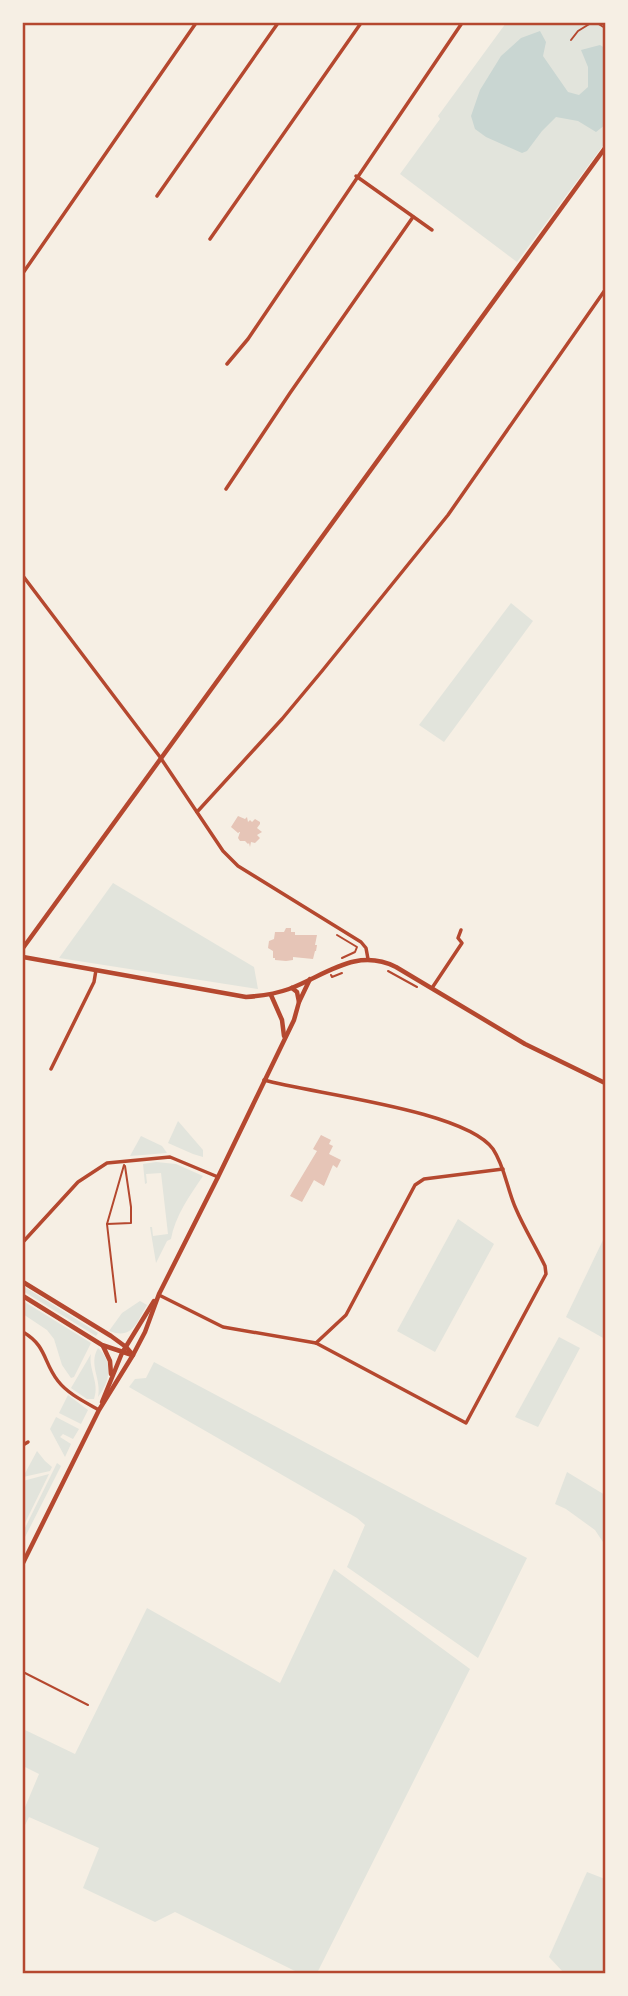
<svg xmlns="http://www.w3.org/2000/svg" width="628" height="1996" font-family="Mulish,sans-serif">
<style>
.green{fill:#e2e4dc}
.water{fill:#c9d6d2}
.building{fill:#e6c5b7}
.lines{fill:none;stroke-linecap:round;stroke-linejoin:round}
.path{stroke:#b5482f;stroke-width:2}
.service{stroke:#b5482f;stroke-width:2}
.minor{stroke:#b5482f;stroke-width:3.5}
.tertiary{stroke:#b5482f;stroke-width:4.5}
.neatline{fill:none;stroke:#b5482f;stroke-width:2.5}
</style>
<rect width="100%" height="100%" fill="#f6efe4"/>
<g class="green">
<polygon points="506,23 605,23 605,143 517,262 400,174 440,119 438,116"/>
<polygon points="511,603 533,621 444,742 419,725"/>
<polygon points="113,883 254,967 258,989 59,958"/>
<polygon points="178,1121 203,1150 203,1157 193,1154 168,1143"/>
<polygon points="141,1136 162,1146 167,1153 130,1156"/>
<path d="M 156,1162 L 176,1164 L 203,1176 C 190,1195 175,1216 171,1239 L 167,1241 L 156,1263 L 150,1227 L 152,1227 L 153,1236 L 168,1234 L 161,1173 L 146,1174 L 147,1183 L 145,1184 L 143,1164 Z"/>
<polygon points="458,1219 494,1244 435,1352 397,1331"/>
<polygon points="603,1240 605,1241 605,1339 566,1317"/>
<polygon points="23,1286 98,1333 96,1336 23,1291"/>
<polygon points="23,1301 91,1343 74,1377 71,1378 62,1365 54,1339 47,1330 23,1314"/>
<path d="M 140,1301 L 147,1305 C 136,1323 133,1340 109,1331 L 122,1313 Z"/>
<polygon points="559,1337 580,1348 538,1427 515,1417"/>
<path d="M 98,1348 C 114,1363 110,1381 98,1397 C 102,1379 88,1365 98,1348 Z"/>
<path d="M 91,1354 C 88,1369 100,1383 94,1399 L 87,1399 L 71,1388 Z"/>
<polygon points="154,1362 427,1507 527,1558 478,1658 347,1567 365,1525 357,1518 129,1387 135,1379 146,1378"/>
<polygon points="68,1395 88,1410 81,1424 59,1413"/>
<polygon points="56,1417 79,1429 73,1439 63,1434 60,1437 71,1444 65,1457 50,1429"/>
<polygon points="37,1451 45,1461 52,1467 50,1471 23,1477"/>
<polygon points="57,1463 61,1466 23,1541 23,1532"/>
<polygon points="567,1472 605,1495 605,1545 595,1530 566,1509 555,1504"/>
<polygon points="49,1474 23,1527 23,1481"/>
<polygon points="334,1569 470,1669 317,1973 299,1973 175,1912 155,1922 83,1888 99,1848 29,1817 23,1829 23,1812 39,1774 23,1766 23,1729 75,1754 147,1608 280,1683"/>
<polygon points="587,1872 605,1879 605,1973 564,1973 549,1957"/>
</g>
<polygon class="water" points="540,31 546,42 543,56 568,92 579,95 588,87 588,67 581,50 600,45 605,48 605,125 596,132 578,121 556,117 542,131 527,151 522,153 486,137 475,129 471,116 480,90 501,56 521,38"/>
<g class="building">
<polygon points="238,816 245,819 247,817 248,822 250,820 252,822 255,819 260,822 260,824 257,828 262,832 257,835 260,838 255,843 251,842 250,847 249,843 248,844 245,841 240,841 238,838 240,832 238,833 231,827"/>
<polygon points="286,928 291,928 291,932 295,932 295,935 317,935 315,945 317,945 316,951 315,951 313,959 293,957 293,960 286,961 275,960 275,958 273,958 273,951 268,948 269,941 274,939 275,932 284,932"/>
<polygon points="321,1135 331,1140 329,1144 333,1146 329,1154 341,1160 337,1168 333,1165 324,1186 314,1180 302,1202 290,1196 317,1151 313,1149"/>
</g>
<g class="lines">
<g class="path">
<polyline points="337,935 357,947 355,952 342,958"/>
<polyline points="388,971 417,987"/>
<polyline points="331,975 332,977 342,973"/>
</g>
<g class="service">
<polyline points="597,23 605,28"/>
<polyline points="571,40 578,31 591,23"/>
<polyline points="107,1224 131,1223 131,1207 125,1166"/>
<polyline points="116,1302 107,1224 124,1165"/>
<polyline points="23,1672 88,1705"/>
</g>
<g class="minor">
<polyline points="356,176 432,230"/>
<polyline points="157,196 278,23"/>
<polyline points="210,239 361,23"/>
<polyline points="23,273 196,23"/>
<polyline points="227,364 248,339 462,23"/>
<polyline points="226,489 290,393 413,217"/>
<polyline points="23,576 160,757 223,851 238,866 361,942 366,948 368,959"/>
<polyline points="197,812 282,719 322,671 448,515 605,290"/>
<polyline points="432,988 462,943 458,938 461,930"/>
<polyline points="51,1069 94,982 96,970"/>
<polyline points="23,1242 78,1182 107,1163 170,1157 218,1177"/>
<path d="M 159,1295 L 223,1327 L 316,1343 L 466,1423 L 546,1274 L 545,1266 C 536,1247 524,1228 516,1209 C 507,1189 505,1167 493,1149 C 465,1110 314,1094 264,1080"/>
<path d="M 23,1332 C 47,1346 43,1362 58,1381 C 68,1394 85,1402 99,1410"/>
<polyline points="316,1343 346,1315 415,1185 424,1179 503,1169"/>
<polyline points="23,1445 28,1442"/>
</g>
<g class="tertiary">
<polyline points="23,948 605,148"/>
<path d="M 23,957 L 246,997 C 261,996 275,994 289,989 C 326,975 356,947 396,967 L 525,1044 L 605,1083"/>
<polyline points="292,988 297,992 299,1002"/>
<polyline points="271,995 282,1020 284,1036"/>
<polyline points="23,1282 111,1336 126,1347 133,1355"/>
<polyline points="23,1296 102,1345 132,1355"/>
<polyline points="103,1346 110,1361 111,1374"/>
<polyline points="102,1402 122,1353 154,1301"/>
<polyline points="23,1563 99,1410 133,1355 145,1332 159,1294 218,1177 294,1020 299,1002 310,979"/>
</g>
</g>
<rect width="628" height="1996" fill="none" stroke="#f6efe4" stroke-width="49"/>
<rect x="24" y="24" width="580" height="1948" class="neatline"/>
</svg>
